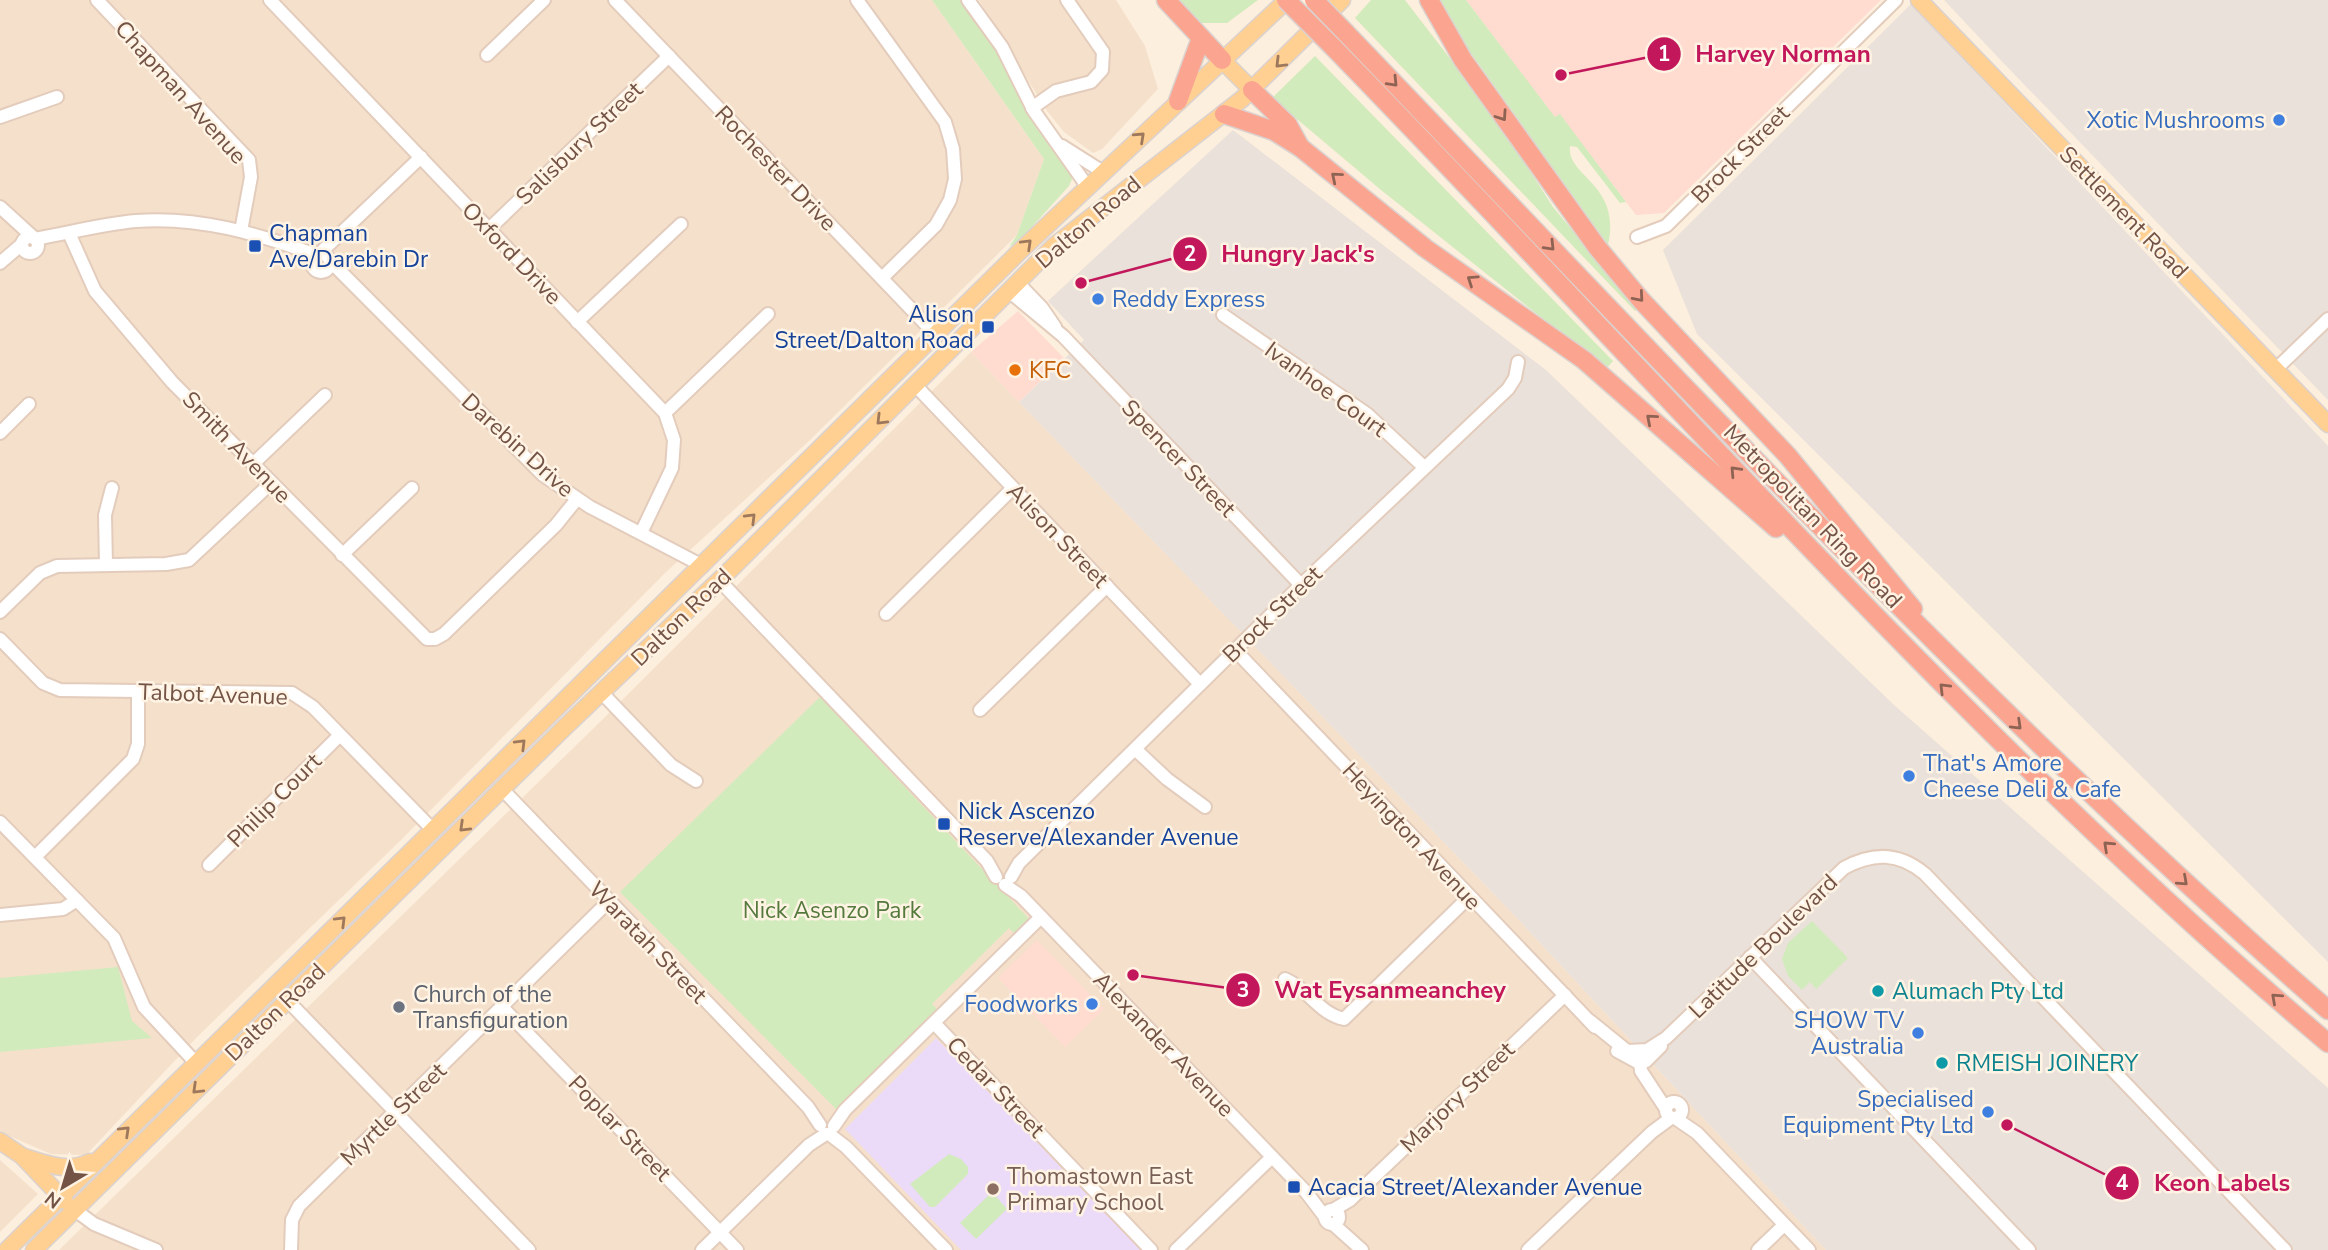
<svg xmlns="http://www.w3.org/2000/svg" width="2328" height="1250" font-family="'Nunito Sans',sans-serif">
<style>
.residential{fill:#f5e0cb}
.commercial{fill:#ffdbd0}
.industrial{fill:#eae1da}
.education{fill:#ecdaf9}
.green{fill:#d2ebbc}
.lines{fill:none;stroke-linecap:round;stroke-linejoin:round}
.minor-casing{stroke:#e3ccbc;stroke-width:16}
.major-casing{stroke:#dbd2cf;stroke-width:19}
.highway-casing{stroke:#dbd2cf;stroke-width:21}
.minor{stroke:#fff;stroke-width:12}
.major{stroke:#ffd092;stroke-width:16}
.highway{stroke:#fba590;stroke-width:18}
.highway-bridge-casing{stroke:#dbd2cf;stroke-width:21;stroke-linecap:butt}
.highway-bridge{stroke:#fba590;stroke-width:18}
.oneway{stroke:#9d785c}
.oneway2{stroke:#8e6354}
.shop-dot{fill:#3f7fe0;stroke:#fff3e4;stroke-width:2.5}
.transit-dot{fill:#1a4fb4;stroke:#fff3e4;stroke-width:2.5}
.food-dot{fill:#e8710a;stroke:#fff3e4;stroke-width:2.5}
.culture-dot{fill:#0f9aa8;stroke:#fff3e4;stroke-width:2.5}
.worship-dot{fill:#6b7280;stroke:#fff3e4;stroke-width:2.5}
.education-dot{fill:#8d6e63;stroke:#fff3e4;stroke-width:2.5}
.labels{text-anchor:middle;stroke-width:5;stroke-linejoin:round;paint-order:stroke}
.street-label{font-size:23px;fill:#735345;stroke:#fff3e4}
.shop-label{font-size:23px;fill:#366cbe;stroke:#fff3e4;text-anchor:end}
.transit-label{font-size:23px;fill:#164399;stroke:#fff3e4;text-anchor:start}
.food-label{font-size:23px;fill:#c56008;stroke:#fff3e4;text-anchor:start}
.park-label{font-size:23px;fill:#537a3c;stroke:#fff3e4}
.culture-label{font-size:23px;fill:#0d838f;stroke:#fff3e4;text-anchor:start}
.worship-label{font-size:23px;fill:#5b616d;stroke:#fff3e4;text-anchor:start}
.education-label{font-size:23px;fill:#785e54;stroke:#fff3e4;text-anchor:start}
.leader{fill:none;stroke:#c2185b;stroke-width:2.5}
.callout-dot{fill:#c2185b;stroke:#fff3e4;stroke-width:2.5}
.mark-label{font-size:21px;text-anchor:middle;font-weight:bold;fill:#fff}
.callout-label{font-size:24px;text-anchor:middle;font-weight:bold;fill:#c2185b;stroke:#fff3e4;stroke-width:5;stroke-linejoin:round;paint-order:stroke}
</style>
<rect width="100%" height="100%" fill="#fdefdd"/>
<g class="residential">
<polygon points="0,0 932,0 1044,159 1017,235 809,441 665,573 401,840 198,1036 86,1155 51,1154 0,1132"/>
<polygon points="979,0 1116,0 1145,46 1158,89 1102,149 1093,153 1064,132 1047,111"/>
<polygon points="971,352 1514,915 1826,1250 59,1250 602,720"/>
<polygon points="0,1160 38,1194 0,1232"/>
</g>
<g class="commercial">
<polygon points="1466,0 1881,0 1664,213 1636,215 1560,115 1555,118"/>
<polygon points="1018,311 1064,358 1019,402 971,352"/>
<polygon points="1037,940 1104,1009 1065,1047 998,978"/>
</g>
<g class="industrial">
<polygon points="1944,0 2328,0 2328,400 1991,50"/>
<polygon points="1911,4 2328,446 2328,962 1697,334 1663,250"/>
<polygon points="1233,130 1546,370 1893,704 2328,1088 2328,1250 1826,1250 1514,915 1019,402 1084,340 1048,301"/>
</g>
<polygon class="education" points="936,1038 1141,1250 961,1250 845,1129"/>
<g class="green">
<polygon points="932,0 961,0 991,41 1029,116 1070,171 1072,179 1069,186 1020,240 1009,247 1017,235 1044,159"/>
<polygon points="1178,0 1258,0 1227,23 1199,23"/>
<polygon points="1371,0 1405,0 1498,121 1553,207 1637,308 1635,311 1355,18"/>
<path d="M 1433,0 L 1466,0 L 1555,117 L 1560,114 L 1626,202 L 1620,203 L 1577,147 L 1570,146 C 1566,177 1622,183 1608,245 Z"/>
<polygon points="1315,56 1613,361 1606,369 1381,190 1272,98"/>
<polygon points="820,697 1030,920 1015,934 1009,928 932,1004 938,1010 837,1110 620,892"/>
<polygon points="1812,921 1848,958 1816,989 1810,982 1802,990 1788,976 1782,959 1788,943"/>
<polygon points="118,967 132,1021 152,1038 0,1052 0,978"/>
<polygon points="949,1154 961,1159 968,1167 968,1174 935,1207 930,1207 910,1184"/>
<polygon points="992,1192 1007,1209 976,1239 960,1223"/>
</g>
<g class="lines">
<defs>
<g id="minor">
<polyline points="97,0 249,160 251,177 241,231"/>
<polyline points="270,0 665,413 674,440 672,468 641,533"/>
<polyline points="615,0 937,336"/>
<polyline points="857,0 945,122 953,149 955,179 950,200 936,225 882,278"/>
<polyline points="968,0 1002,47 1034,111 1087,186"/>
<polyline points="487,55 544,0"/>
<polyline points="1032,108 1056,91 1091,82 1102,70 1103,52 1067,0"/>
<polyline points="0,117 57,97"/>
<polyline points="1062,146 1103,172"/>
<polyline points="0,207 33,237"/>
<polyline points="489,229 669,56"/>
<polyline points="69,233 95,291 172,382 427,639 435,639 444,634 556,525 577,499"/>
<circle cx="30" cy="245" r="8"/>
<polyline points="1637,237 1666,226 1896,0"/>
<path d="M 35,239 C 69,233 102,224 136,221 C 198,216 259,234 316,255"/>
<polyline points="319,254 421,157"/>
<circle cx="321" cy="263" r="9"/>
<polyline points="330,261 543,475 590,507 703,566"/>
<polyline points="0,263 22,244"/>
<polyline points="1018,283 1042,308 1055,327"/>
<polyline points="1010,292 1063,336 1301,585"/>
<polyline points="1223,315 1367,414 1424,467"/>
<polyline points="577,322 681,224"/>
<polyline points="2276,369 2328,319"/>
<polyline points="916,386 1200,684"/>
<polyline points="665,413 768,314"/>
<polyline points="0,433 29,404"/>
<polyline points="253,464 325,395"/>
<polyline points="342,555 412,488"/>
<polyline points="106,565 105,515 112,488"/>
<polyline points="719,580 987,861 996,877"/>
<polyline points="0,612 40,573 57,566 166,564 189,560 271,483"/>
<polyline points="886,614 1013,488"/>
<polyline points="0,639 43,683 60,690 292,693 313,707 433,830"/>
<polyline points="1235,650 1595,1027"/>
<polyline points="602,693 671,765 696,781"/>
<polyline points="980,710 1107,586"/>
<polyline points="1135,749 1167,779 1205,807"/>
<polyline points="502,789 808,1107 820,1125"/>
<polyline points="0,822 114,938 144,1007 196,1063"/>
<polyline points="35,857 133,759 138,744 138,692"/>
<polyline points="209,865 340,735"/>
<polyline points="1011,877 1019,863 1301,585 1508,389 1515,378 1518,362"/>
<polyline points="1005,885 1021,896 1306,1192 1325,1217"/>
<polyline points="0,915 63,909 77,900"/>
<polyline points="1750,957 2029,1250"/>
<path d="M 1285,979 C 1310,990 1318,1013 1344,1019 L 1469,897"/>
<polyline points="287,1000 529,1250"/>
<polyline points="502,1007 737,1250"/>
<path d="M 1590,1021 L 1627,1051 L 1647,1050 L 1666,1038 L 1844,868 C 1873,852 1899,852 1925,874 L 2285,1250"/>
<polyline points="934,1023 1151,1250"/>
<polyline points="1617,1051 1639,1063 1646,1061 1661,1046"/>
<polyline points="1639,1055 1641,1071 1666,1109"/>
<circle cx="1674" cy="1110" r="8"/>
<polyline points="1675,1118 1697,1133 1809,1250"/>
<polyline points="834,1126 845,1110 1041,917"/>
<polyline points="829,1134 846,1147 946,1250"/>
<polyline points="75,1210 94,1224 156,1250"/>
<polyline points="1333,1210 1350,1200 1565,995"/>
<circle cx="1332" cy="1217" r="7"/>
<polyline points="1333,1224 1362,1250"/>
<polyline points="291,1250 292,1220 299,1206 609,901"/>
<polyline points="702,1250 809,1145 826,1134"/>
<polyline points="1176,1250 1272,1157"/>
<polyline points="1528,1250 1652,1132 1671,1118"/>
<polyline points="1758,1250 1784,1225"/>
</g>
<g id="major">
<polyline points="1919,0 2328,424"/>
<polyline points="1222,60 1252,90"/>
<polyline points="0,1141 22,1156 65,1201"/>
<path d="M 24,1157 C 47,1164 67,1173 90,1162"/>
<polyline points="7,1250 1020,251 1287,0"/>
<polyline points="34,1250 565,727 731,569 1054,246 1242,99 1342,0"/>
</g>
<g id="highway">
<polyline points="1166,0 1222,60"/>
<polyline points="1429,0 1463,60 1597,247 1641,300 1788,456 1913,609"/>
<path d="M 1346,33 C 1666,366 1979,706 2328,1010"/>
<path d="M 1332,46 C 1660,382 1968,739 2328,1043"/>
<polyline points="1252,90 1288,125 1299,145"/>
<polyline points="1178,101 1201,38"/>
<polyline points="1224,114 1274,131 1301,148 1425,248 1584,360 1776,528"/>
</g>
</defs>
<use href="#minor" class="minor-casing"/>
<use href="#major" class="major-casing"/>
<use href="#highway" class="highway-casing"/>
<use href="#minor" class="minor"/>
<use href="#major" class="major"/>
<use href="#highway" class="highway"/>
<defs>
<g id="highway-bridge">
<polyline points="1286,0 1332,46"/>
<polyline points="1314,0 1346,33"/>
</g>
</defs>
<use href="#highway-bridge" class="highway-bridge-casing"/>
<use href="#highway-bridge" class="highway-bridge"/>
</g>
<defs><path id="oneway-chevron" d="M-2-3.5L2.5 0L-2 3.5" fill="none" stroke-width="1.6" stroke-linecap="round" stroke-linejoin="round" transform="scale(1.75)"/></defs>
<g class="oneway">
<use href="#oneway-chevron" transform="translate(1280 63) rotate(135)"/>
<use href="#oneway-chevron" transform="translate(1140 137) rotate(-43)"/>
<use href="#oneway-chevron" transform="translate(1027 244) rotate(-44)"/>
<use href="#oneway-chevron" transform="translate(881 420) rotate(135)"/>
<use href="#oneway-chevron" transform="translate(751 518) rotate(-45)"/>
<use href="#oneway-chevron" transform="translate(521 744) rotate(-45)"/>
<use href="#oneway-chevron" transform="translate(464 827) rotate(136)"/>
<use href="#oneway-chevron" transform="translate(341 921) rotate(-45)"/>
<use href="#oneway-chevron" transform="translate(197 1089) rotate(136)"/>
<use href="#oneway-chevron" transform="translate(125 1131) rotate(-44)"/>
</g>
<g class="oneway2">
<use href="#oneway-chevron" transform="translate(1393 82) rotate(46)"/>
<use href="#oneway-chevron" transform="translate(1502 116) rotate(56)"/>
<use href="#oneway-chevron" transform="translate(1336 177) rotate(-140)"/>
<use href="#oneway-chevron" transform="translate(1550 246) rotate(46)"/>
<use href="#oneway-chevron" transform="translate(1472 280) rotate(-146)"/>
<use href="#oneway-chevron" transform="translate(1639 297) rotate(49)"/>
<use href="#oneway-chevron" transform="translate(1651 419) rotate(-139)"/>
<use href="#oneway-chevron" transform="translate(1735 471) rotate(-133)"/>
<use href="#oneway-chevron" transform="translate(1944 688) rotate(-135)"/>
<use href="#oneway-chevron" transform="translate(2017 725) rotate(44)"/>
<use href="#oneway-chevron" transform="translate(2108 846) rotate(-137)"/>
<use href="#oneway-chevron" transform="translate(2183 881) rotate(42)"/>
<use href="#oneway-chevron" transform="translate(2276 998) rotate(-138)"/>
</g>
<g class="shop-dot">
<circle cx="2279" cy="120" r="7"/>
<circle cx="1098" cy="299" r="7"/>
<circle cx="1909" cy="776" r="7"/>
<circle cx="1092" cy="1004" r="7"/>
<circle cx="1918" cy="1033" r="7"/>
<circle cx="1988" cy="1112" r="7"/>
</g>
<g class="transit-dot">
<rect x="248" y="239" width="14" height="14" rx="3.5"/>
<rect x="981" y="320" width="14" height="14" rx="3.5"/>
<rect x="937" y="817" width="14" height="14" rx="3.5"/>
<rect x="1287" y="1180" width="14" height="14" rx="3.5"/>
</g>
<circle class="food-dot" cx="1015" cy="370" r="7"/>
<g class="culture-dot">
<circle cx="1878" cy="991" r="7"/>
<circle cx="1942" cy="1063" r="7"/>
</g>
<circle class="worship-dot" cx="399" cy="1007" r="7"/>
<circle class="education-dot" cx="993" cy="1189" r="7"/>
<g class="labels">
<g class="street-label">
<text transform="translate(181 92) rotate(48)" y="8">Chapman Avenue</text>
<text transform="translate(579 143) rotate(-44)" y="8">Salisbury Street</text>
<text transform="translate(1740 154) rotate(-45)" y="8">Brock Street</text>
<text transform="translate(776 168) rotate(46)" y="8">Rochester Drive</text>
<text transform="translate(2124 212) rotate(46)" y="8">Settlement Road</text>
<text transform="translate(1088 222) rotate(-40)" y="8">Dalton Road</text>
<text transform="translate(512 253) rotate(46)" y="8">Oxford Drive</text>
<text transform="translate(1326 389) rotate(36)" y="8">Ivanhoe Court</text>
<text transform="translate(518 445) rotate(42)" y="8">Darebin Drive</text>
<text transform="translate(237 447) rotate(46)" y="8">Smith Avenue</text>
<text transform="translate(1179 458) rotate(46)" y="8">Spencer Street</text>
<text transform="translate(1813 516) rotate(46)" y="8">Metropolitan Ring Road</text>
<text transform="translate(1058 535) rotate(46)" y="8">Alison Street</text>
<text transform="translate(1272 614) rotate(-44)" y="8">Brock Street</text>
<text transform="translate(681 617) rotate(-44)" y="8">Dalton Road</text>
<text transform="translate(213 694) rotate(2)" y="8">Talbot Avenue</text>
<text transform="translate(274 800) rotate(-45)" y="8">Philip Court</text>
<text transform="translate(1412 836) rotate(47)" y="8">Heyington Avenue</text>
<text transform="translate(648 942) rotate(46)" y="8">Waratah Street</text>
<text transform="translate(1763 946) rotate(-44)" y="8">Latitude Boulevard</text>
<text transform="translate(275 1012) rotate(-44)" y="8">Dalton Road</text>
<text transform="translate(1164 1044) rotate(46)" y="8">Alexander Avenue</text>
<text transform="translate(996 1087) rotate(46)" y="8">Cedar Street</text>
<text transform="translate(1457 1097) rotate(-44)" y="8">Marjory Street</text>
<text transform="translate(393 1114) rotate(-44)" y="8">Myrtle Street</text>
<text transform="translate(620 1128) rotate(46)" y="8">Poplar Street</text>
</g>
<g class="shop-label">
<text x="2265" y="128">Xotic Mushrooms</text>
<text x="1112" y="307" text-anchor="start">Reddy Express</text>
<text x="1923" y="771" text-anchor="start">That's Amore<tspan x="1923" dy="26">Cheese Deli &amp; Cafe</tspan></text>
<text x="1078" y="1012">Foodworks</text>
<text x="1904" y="1028">SHOW TV<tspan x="1904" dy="26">Australia</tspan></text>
<text x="1974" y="1107">Specialised<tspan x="1974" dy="26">Equipment Pty Ltd</tspan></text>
</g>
<g class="transit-label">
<text x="269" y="241">Chapman<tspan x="269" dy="26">Ave/Darebin Dr</tspan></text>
<text x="974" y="322" text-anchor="end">Alison<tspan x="974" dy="26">Street/Dalton Road</tspan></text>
<text x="958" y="819">Nick Ascenzo<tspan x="958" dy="26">Reserve/Alexander Avenue</tspan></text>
<text x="1308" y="1195">Acacia Street/Alexander Avenue</text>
</g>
<g class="food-label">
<text x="1029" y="378">KFC</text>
</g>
<g class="park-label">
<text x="832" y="918">Nick Asenzo Park</text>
</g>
<g class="culture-label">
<text x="1892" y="999">Alumach Pty Ltd</text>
<text x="1956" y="1071">RMEISH JOINERY</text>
</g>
<g class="worship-label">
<text x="413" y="1002">Church of the<tspan x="413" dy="26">Transfiguration</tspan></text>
</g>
<g class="education-label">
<text x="1007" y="1184">Thomastown East<tspan x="1007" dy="26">Primary School</tspan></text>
</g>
</g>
<path class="leader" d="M1561 75L1664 54M1081 283L1190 254M1133 975L1243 990M2007 1125L2122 1183"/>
<g class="callout-dot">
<circle cx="1561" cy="75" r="7"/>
<circle cx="1081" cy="283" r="7"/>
<circle cx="1133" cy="975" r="7"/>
<circle cx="2007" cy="1125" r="7"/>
<circle cx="1664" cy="54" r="18"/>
<circle cx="1190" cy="254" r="18"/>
<circle cx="1243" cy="990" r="18"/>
<circle cx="2122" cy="1183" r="18"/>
</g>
<g class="mark-label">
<text x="1664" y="61">1</text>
<text x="1190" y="261">2</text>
<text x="1243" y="997">3</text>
<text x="2122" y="1190">4</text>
</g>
<g class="callout-label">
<text x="1783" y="62">Harvey Norman</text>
<text x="1298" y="262">Hungry Jack's</text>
<text x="1390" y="998">Wat Eysanmeanchey</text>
<text x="2222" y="1191">Keon Labels</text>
</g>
<g transform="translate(63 1187) rotate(218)" stroke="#fff3e4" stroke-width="5" paint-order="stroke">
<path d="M0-5L12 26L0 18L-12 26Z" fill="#735345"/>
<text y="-10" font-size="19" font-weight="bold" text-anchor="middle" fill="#735345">N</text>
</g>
</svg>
